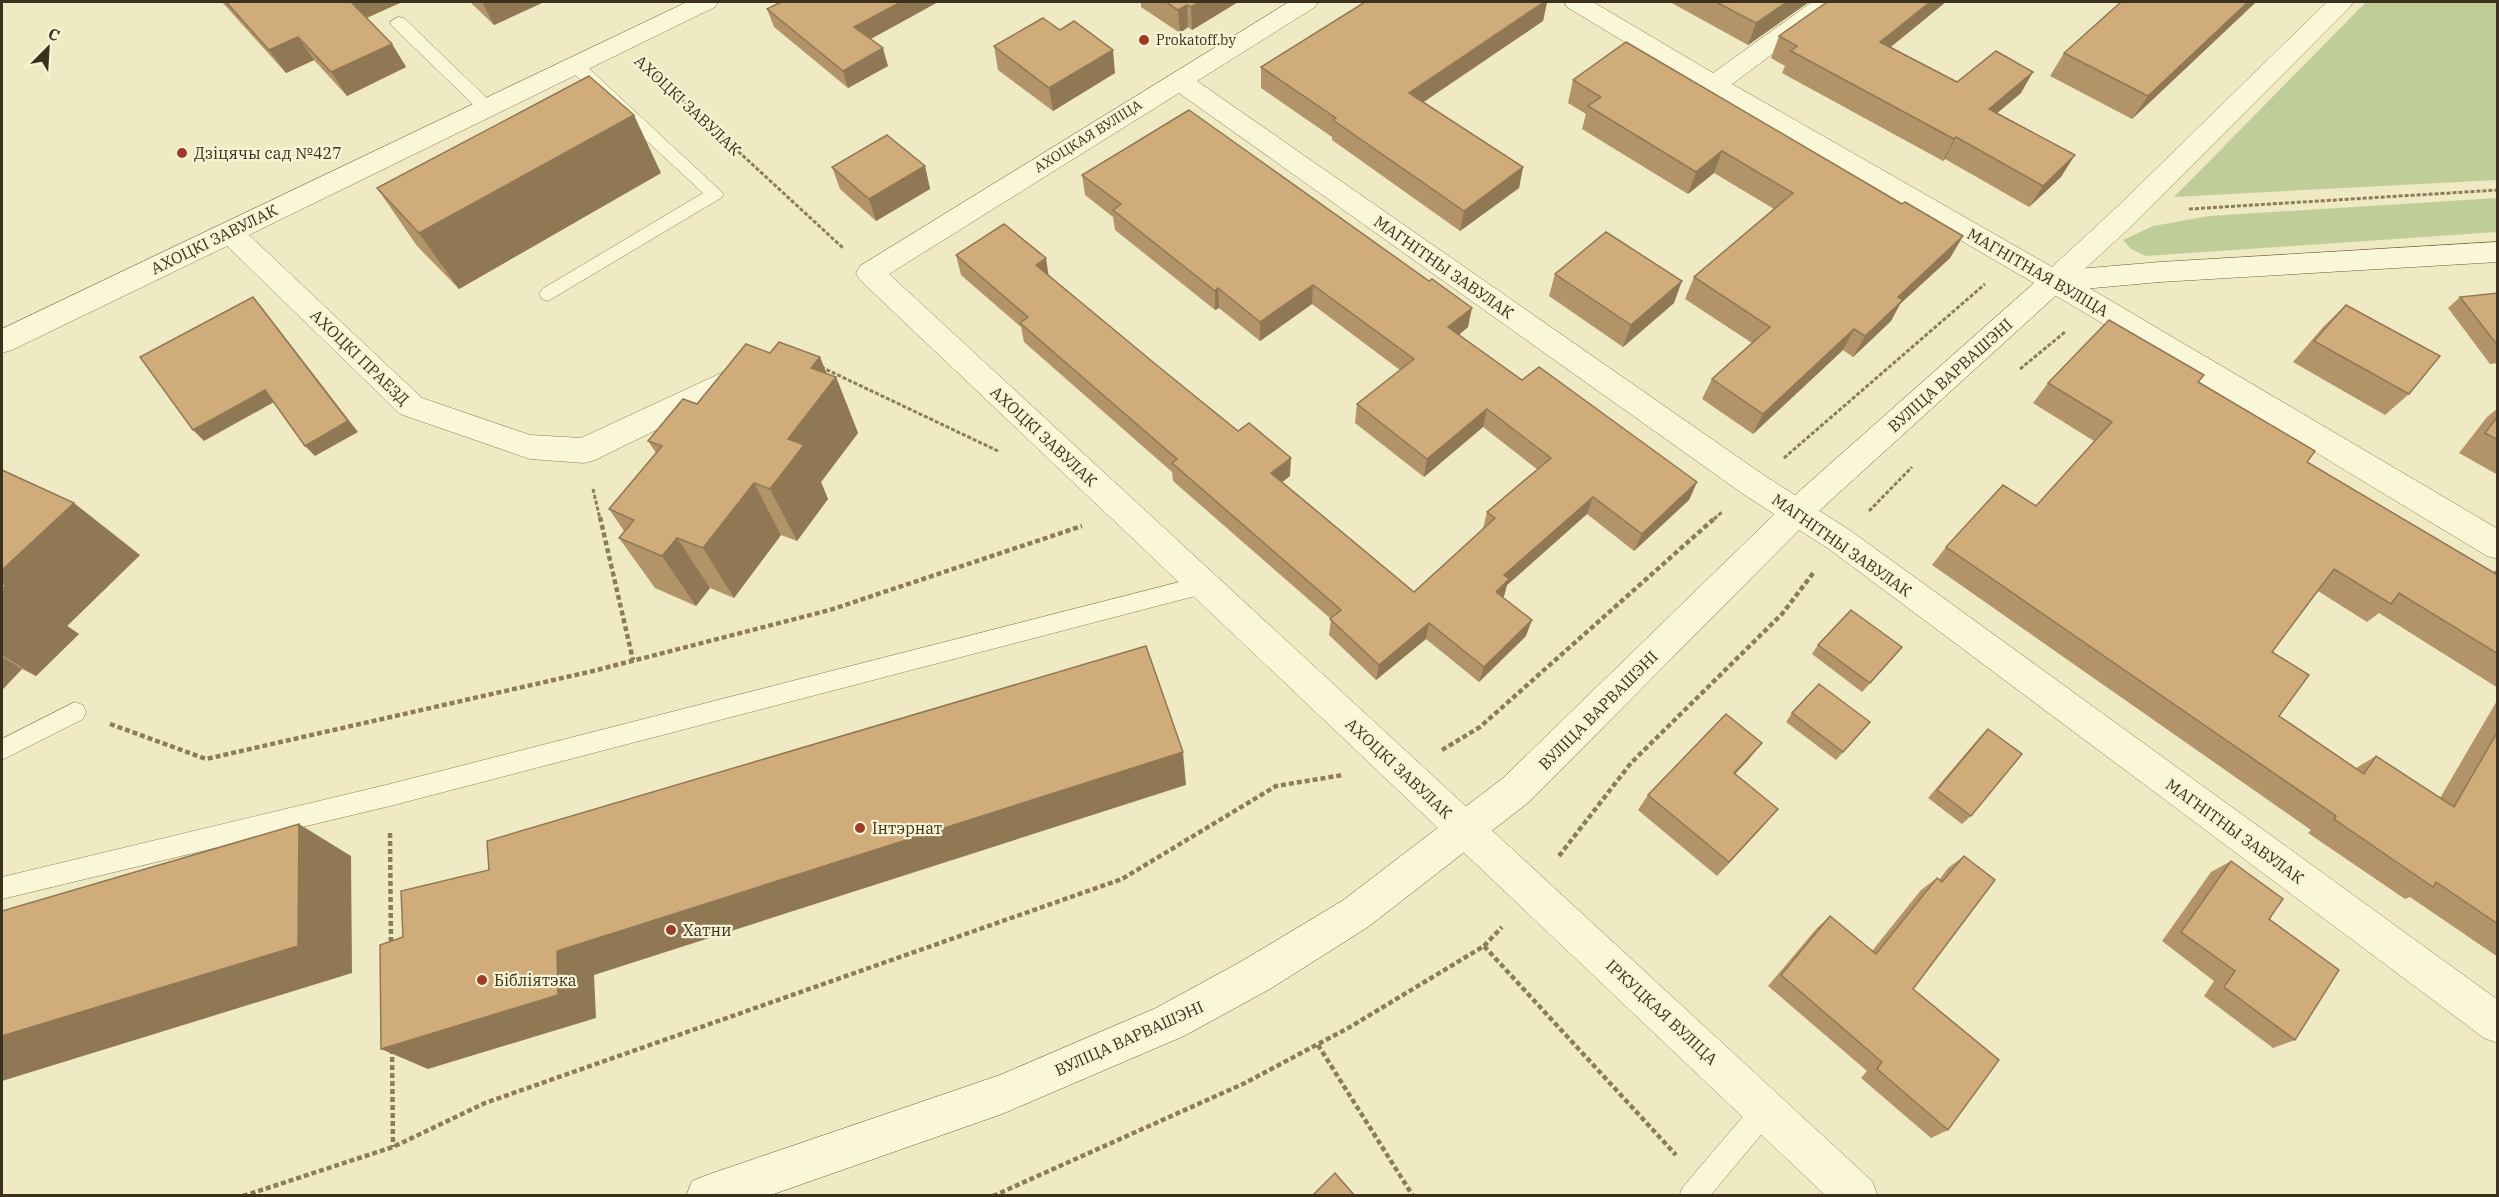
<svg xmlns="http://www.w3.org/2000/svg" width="2499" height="1197" font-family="'IBM Plex Serif',serif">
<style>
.green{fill:#bfce98}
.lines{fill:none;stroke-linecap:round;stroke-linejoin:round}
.lane-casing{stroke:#8b7d5a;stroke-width:1}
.street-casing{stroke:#8b7d5a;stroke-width:1}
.secondary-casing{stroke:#6d5e3d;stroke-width:1}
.path-far1{stroke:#8b7d5a;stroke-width:3;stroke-dasharray:4 2;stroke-linecap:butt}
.path{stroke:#8b7d5a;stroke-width:4.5;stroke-dasharray:5 3;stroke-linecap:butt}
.lane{fill:#faf6d8;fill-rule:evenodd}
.street{fill:#faf6d8;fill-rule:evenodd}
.secondary{fill:#faf6d8;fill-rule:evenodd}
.wall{fill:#b29468}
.shaded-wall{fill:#917855}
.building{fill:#cfac79;stroke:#917855;stroke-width:1.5}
.poi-dot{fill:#9c3b28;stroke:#f7f3d4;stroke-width:2}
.labels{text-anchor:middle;stroke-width:4.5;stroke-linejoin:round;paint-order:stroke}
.far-poi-label{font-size:14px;fill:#3b311e;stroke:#f7f3d4;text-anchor:start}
.far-street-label{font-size:14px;fill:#3b311e;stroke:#f7f3d4}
.street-label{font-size:16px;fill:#3b311e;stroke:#f7f3d4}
.poi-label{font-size:16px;fill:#3b311e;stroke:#f7f3d4;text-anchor:start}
</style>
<rect width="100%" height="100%" fill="#f0eac4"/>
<g class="green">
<polygon points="2366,2 2497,2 2497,180 2174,197"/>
<polygon points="2497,198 2497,232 2146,256 2131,249 2123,240 2153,226 2209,216"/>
</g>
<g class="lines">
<defs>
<g id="lane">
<polygon points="398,17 404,18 494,105 496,109 494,113 482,113 392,26 390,22"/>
<polygon points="576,61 582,62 724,194 721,198 548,301 542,299 539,294 542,289 703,193 570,70 568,66 570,62"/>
<polygon points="1203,576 1210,579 1213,585 1210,591 1203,594 390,806 2,899 2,877 390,784"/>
<polygon points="75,702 83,705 86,712 83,719 2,760 2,739"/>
<polygon points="1766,1096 1775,1100 1779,1109 1775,1118 1710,1196 1679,1196 1683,1187 1757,1100"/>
</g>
<g id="street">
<polygon points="687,2 718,2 715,7 249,235 422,398 530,435 581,438 747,361 758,364 762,372 758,380 595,460 584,463 530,459 400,414 227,246 12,350 2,353 2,329"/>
<polygon points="1289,2 1318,2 1315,7 1197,81 1765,476 1851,531 2498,1000 2498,1043 2484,1038 1829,549 1743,494 1179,93 889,274 1872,1181 1878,1196 1826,1196 860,280 856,273 860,266"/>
<polygon points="1564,2 1593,2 1713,73 1812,2 1839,2 1836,7 1732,84 2052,267 2118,206 2327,2 2353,2 2350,7 2138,220 2074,279 2498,529 2498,559 2487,556 2087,314 1705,91 1567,7"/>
</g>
<polygon id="secondary" points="2498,242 2498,262 2160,282 2061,291 1808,521 1529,802 1368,927 1270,989 1184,1036 1002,1114 768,1196 686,1196 692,1181 707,1175 1000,1075 1156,1008 1242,961 1342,901 1503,778 1786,503 2044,274 2054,271 2160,262"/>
</defs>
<use href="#lane" class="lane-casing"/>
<use href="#street" class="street-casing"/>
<use href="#secondary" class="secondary-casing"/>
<g class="path-far1">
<polyline points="650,70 843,248"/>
<polyline points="2189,209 2498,190"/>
<polyline points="821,367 998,451"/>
<polyline points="2020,369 2065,332"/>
<polyline points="1784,458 1985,284"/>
<polyline points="593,489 600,519"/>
<polyline points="1869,511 1912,467"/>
<polyline points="1714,519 1722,512"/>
</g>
<g class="path">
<polyline points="600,517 633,660"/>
<polyline points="110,724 206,759 593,671 830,610 1082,526"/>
<polyline points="1442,750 1480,727 1716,517"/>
<polyline points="390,833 391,946"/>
<polyline points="1559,856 1631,763 1782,614 1814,572"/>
<polyline points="1484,946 1502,927"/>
<polyline points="1318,1045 1413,1196"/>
<polyline points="392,1049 393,1147"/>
<polyline points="243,1196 393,1147 485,1103 1122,879 1276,786 1343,775"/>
<polyline points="993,1196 1245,1083 1350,1027 1484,946 1676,1155"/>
</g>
<use href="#lane" class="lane"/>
<use href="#street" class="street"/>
<use href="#secondary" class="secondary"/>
</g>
<g class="wall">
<polygon points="222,2 402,2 367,18 392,44 406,67 347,96 314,60 286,73"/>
<polygon points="470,2 544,2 494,25"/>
<polygon points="938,2 870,39 888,66 848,88 774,27 767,9"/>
<polygon points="1141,2 1238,2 1192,30 1188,27 1180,33 1141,7"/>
<polygon points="1365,2 1547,2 1543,21 1423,102 1523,167 1519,188 1460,231 1332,140 1332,137 1261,88 1261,67"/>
<polygon points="1670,2 1809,2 1748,45"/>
<polygon points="2256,2 2132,119 2050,76 2064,53"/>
<polygon points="1060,30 1115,73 1053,111 998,70 994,46"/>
<polygon points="1779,36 1890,47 1957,82 2021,93 1997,113 2061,177 2029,207 1945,159 1943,161 1782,73 1785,66 1771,58"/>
<polygon points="1573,80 1902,204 1963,236 1950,258 1900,304 1891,321 1853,357 1843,350 1753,434 1702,399 1712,379 1752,343 1685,299 1694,277 1774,209 1714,173 1688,194 1582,129 1586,114 1568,103"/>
<polygon points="925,166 930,189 876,221 840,189 832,167"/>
<polygon points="661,173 459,289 417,246 377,188"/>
<polygon points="1082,175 1468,327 1459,335 1522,380 1697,482 1689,500 1634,551 1587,514 1507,585 1504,596 1503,597 1526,636 1479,682 1426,639 1376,680 1329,635 1331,619 1173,481 1172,472 1024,342 1021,327 961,275 956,255 1049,276 1290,476 1282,482 1414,592 1483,529 1487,512 1538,470 1483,427 1424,477 1355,423 1357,404 1400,370 1312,304 1260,341 1219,308 1215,310 1115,230 1113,217 1085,195"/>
<polygon points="1555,274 1674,303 1623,347 1549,296"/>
<polygon points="2498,293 2498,363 2490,364 2448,308 2460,297"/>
<polygon points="2346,305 2409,394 2385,415 2293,362 2324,326"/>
<polygon points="827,374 836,377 858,433 821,482 828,499 797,541 781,535 734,598 710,588 696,606 655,588 619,538 624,531 609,509 656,453 648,441 697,404"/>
<polygon points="2198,382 2307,462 2493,572 2498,569 2498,688 2379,613 2367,622 2318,591 2272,652 2279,716 2356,768 2376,756 2440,798 2498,699 2498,957 2410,897 2405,899 2308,833 2311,830 1932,565 1946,547 2036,506 2094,441 2033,403 2048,383"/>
<polygon points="2498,408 2498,475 2459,453 2487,417"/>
<polygon points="2,470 140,555 67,626 79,634 36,676 22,669 2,690"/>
<polygon points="1818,645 1895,656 1862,692 1812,654"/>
<polygon points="1792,713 1870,722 1836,760 1786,722"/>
<polygon points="1988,729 1971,816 1962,824 1928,798 1979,738"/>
<polygon points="1749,759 1735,774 1765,824 1717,876 1638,810 1648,795"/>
<polygon points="1964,856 1913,989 1948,1130 1931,1138 1861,1078 1867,1071 1768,986 1817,928 1830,916 1872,951 1921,890 1937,878 1939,880 1948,868"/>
<polygon points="2231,861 2269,919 2295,1040 2273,1048 2204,996 2214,981 2162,941 2211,872"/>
</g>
<g class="shaded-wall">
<polygon points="349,2 402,2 361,20"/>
<polygon points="482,2 544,2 494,25"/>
<polygon points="901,2 938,2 860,45 854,27"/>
<polygon points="1200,2 1238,2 1192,30 1191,7"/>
<polygon points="1544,2 1547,2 1543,21 1406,114 1409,93"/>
<polygon points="1787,2 1809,2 1748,45 1756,23"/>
<polygon points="1930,2 1946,2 1870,64 1880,42"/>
<polygon points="2248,2 2256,2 2132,119 2148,96"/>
<polygon points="1187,5 1188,27 1180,33 1178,10"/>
<polygon points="298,37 314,60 286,73 269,50"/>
<polygon points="392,44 406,67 347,96 331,72"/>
<polygon points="883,48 888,66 848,88 843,71"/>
<polygon points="1113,50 1115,73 1053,111 1049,88"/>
<polygon points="2033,72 2021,93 1977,130 1989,109"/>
<polygon points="634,115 661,173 459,289 419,233"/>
<polygon points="1956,137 1945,159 1943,161 1954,139"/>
<polygon points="1722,151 1714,173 1688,194 1696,172"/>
<polygon points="2075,155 2061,177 2029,207 2043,186"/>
<polygon points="925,166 930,189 876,221 869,199"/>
<polygon points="1523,167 1519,188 1460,231 1464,211"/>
<polygon points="1963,236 1950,258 1900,304 1891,321 1853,357 1865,336 1898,297"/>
<polygon points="1046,258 1049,278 1036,265"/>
<polygon points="1682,281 1674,303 1623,347 1631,325"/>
<polygon points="1313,285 1312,304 1260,341 1260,322"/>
<polygon points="1218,288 1219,308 1215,310 1215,291"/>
<polygon points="253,297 263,309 358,432 315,456 305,446"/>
<polygon points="1472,308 1468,327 1445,346 1448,327"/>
<polygon points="1854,329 1843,350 1753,434 1763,414"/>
<polygon points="820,357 831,384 836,377 858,433 821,482 828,499 797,541 770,489 811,368"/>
<polygon points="265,390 276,401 204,441 193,430"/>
<polygon points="1487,409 1483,427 1424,477 1427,459"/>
<polygon points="1291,458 1290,476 1271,491 1271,473"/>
<polygon points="1697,482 1689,500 1634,551 1642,534"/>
<polygon points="754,483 781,535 734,598 703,548"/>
<polygon points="1593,497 1587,514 1507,585 1504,596 1491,608 1496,592 1504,575"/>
<polygon points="74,503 140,555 67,626 79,634 36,676 2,655 2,570"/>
<polygon points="677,538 710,588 696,606 662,556"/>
<polygon points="1532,620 1526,636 1479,682 1484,667"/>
<polygon points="1429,623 1426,639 1376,680 1379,665"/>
<polygon points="2,657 22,669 2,690"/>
<polygon points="1762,743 1749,759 1722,788 1734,773"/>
<polygon points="1183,752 1186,785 594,975 596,1018 428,1069 381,1049 557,951"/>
<polygon points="1778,809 1765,824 1717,876 1729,862"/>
<polygon points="299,824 351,856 352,973 2,1081 2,1036"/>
</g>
<g class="building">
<polygon points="226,2 351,2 392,44 331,72 298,37 269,50"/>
<polygon points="781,2 901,2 854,27 883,48 843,71 767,9"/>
<polygon points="1166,2 1200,2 1191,7 1187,5 1178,10"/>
<polygon points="1365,2 1544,2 1409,93 1523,167 1464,211 1333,120 1336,118 1261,67"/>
<polygon points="1716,2 1787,2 1756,23"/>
<polygon points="1827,2 1930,2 1880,42 1957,82 1996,51 2033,72 1989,109 2075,155 2043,186 1956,137 1954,139 1791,51 1797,46 1779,36"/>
<polygon points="2121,2 2248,2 2148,96 2064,53"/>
<polygon points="1043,18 1060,30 1074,21 1113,50 1049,88 994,46"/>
<polygon points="1626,42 1902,204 1905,202 1963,236 1898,297 1903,300 1865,336 1854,329 1763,414 1712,379 1770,327 1694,277 1793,193 1722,151 1696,172 1588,106 1601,97 1573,80"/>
<polygon points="589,76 634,115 419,233 377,188"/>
<polygon points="1189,110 1429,281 1432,279 1472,308 1448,327 1522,380 1539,367 1697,482 1642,534 1593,497 1504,575 1509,579 1496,592 1532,620 1484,667 1429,623 1379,665 1330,619 1341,610 1172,463 1177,459 1020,323 1028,317 956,255 1004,224 1046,258 1036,265 1159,367 1238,431 1249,423 1291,458 1271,473 1414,592 1495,518 1487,512 1551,458 1487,409 1427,459 1357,404 1414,359 1313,285 1260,322 1218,288 1215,291 1113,210 1121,204 1082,175"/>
<polygon points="887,135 925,166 869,199 832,167"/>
<polygon points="1606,232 1682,281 1631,325 1555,274"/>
<polygon points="2498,293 2498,346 2460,297"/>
<polygon points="253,297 348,421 305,446 265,390 193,430 140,357"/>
<polygon points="2346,305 2440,356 2409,394 2314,341"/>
<polygon points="2109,320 2204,375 2198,382 2315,451 2307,462 2496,574 2498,572 2498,654 2399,593 2391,604 2334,569 2272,652 2309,675 2279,716 2364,774 2376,756 2454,807 2498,731 2498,924 2436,882 2433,887 2334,819 2336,816 1946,547 2003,485 2036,506 2112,422 2048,383"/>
<polygon points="779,342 820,357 811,368 836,377 788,439 804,445 770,489 754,483 703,548 677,538 662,556 619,538 634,520 609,509 662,446 648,441 683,399 697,404 746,344 770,353"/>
<polygon points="2498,416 2498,440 2485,433"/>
<polygon points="2,470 74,503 2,570"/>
<polygon points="2,583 6,585 2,590"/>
<polygon points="1851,610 1902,647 1870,683 1818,645"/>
<polygon points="1146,646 1183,752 557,951 558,995 381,1049 380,945 403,937 401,891 489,870 487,841"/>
<polygon points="1819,684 1870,722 1843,752 1792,713"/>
<polygon points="1726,714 1762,743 1734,773 1778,809 1729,862 1648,795"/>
<polygon points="1988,729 2022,754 1971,816 1937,790"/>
<polygon points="299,824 298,946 2,1036 2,911"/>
<polygon points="1964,856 1995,880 1913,989 1999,1060 1948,1130 1877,1069 1882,1062 1781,975 1830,916 1876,954 1937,878 1942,882"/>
<polygon points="2231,861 2283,899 2269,919 2339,970 2295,1040 2224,987 2235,971 2181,932"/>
<polygon points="1335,1173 1355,1196 1312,1196"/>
</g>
<g class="poi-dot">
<circle cx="1144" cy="40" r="6"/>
<circle cx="182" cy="153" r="6"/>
<circle cx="860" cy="828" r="6"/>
<circle cx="671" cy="930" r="6"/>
<circle cx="482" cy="980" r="6"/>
</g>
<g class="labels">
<g class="far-poi-label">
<text x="1156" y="45">Prokatoff.by</text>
</g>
<g class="far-street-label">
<text transform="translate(1088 136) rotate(-32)" y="5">АХОЦКАЯ ВУЛІЦА</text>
</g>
<g class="street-label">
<text transform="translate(688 105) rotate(43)" y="6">АХОЦКІ ЗАВУЛАК</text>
<text transform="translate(214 239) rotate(-26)" y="6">АХОЦКІ ЗАВУЛАК</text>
<text transform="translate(1444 267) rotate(35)" y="6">МАГНІТНЫ ЗАВУЛАК</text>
<text transform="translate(2038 272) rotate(30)" y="6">МАГНІТНАЯ ВУЛІЦА</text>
<text transform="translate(360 357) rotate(44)" y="6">АХОЦКІ ПРАЕЗД</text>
<text transform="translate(1950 375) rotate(-42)" y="6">ВУЛІЦА ВАРВАШЭНІ</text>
<text transform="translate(1044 436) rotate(43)" y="6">АХОЦКІ ЗАВУЛАК</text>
<text transform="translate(1842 545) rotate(35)" y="6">МАГНІТНЫ ЗАВУЛАК</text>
<text transform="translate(1598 710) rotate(-45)" y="6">ВУЛІЦА ВАРВАШЭНІ</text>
<text transform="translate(1399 768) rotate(43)" y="6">АХОЦКІ ЗАВУЛАК</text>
<text transform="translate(2235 831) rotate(36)" y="6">МАГНІТНЫ ЗАВУЛАК</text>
<text transform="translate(1662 1012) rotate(43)" y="6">ІРКУЦКАЯ ВУЛІЦА</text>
<text transform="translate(1129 1038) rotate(-24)" y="6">ВУЛІЦА ВАРВАШЭНІ</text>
</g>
<g class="poi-label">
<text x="194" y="159">Дзіцячы сад №427</text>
<text x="872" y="834">Інтэрнат</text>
<text x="683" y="936">Хатни</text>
<text x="494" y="986">Бібліятэка</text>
</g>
</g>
<rect width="2499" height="1197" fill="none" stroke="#3b311e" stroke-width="6"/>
<g transform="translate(48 48) rotate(24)" stroke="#f7f3d4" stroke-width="4.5" paint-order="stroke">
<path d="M0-4.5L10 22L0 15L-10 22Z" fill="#3b311e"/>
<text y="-9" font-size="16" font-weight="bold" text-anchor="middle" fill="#3b311e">С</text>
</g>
</svg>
